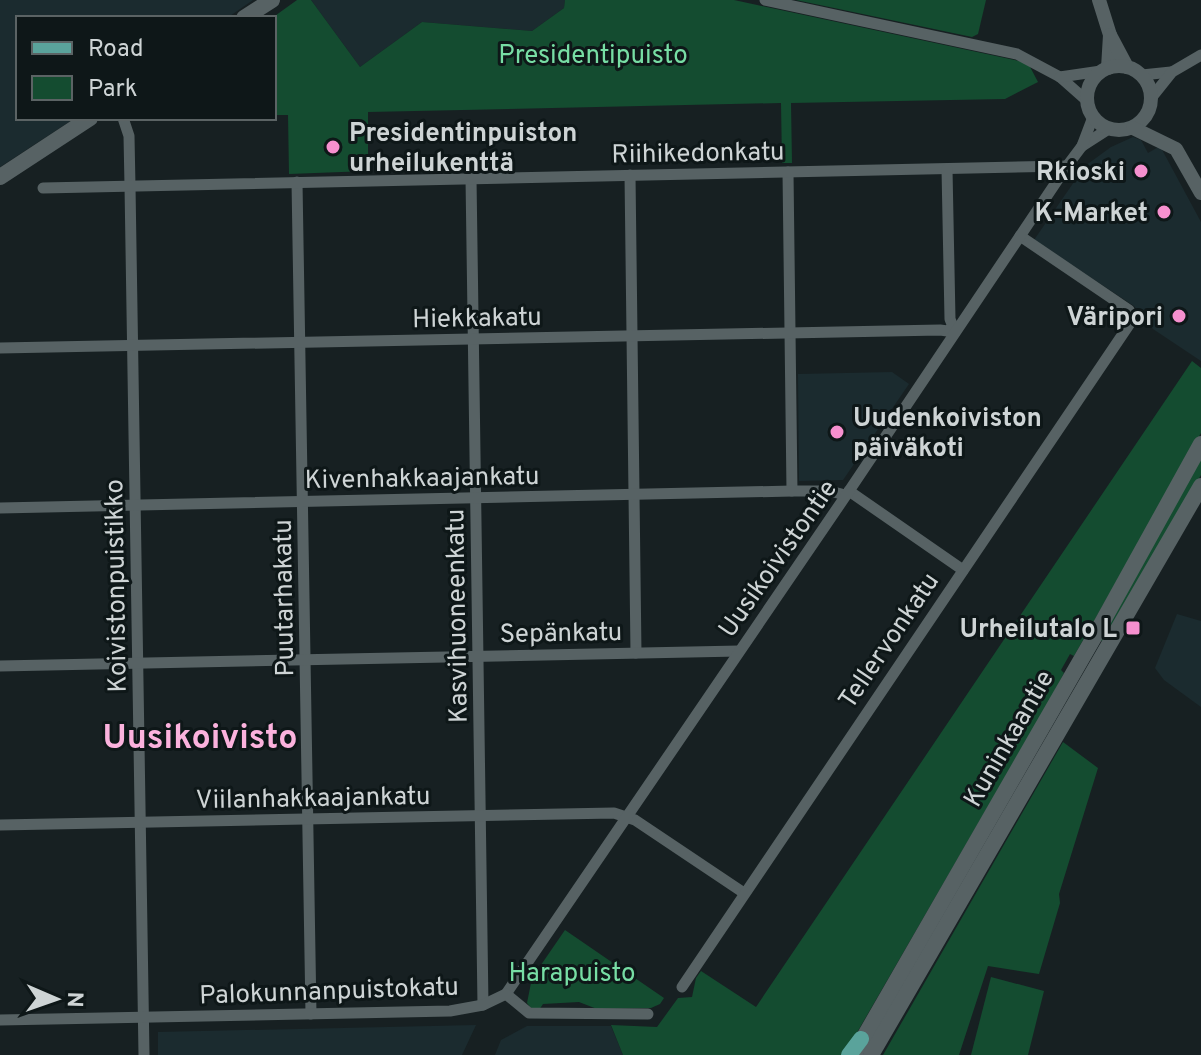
<svg xmlns="http://www.w3.org/2000/svg" width="1201" height="1055" font-family="Overpass,sans-serif">
<style>
.built{fill:#1b2b2f}
.green{fill:#144c30}
.lines{fill:none;stroke-linecap:round;stroke-linejoin:round}
.minor{stroke:#576264;stroke-width:11}
.tertiary{stroke:#576264;stroke-width:14}
.secondary{stroke:#576264;stroke-width:16}
.primary{stroke:#5aa39b;stroke-width:16}
.poi-dot{fill:#f690cf;stroke:#0e1718;stroke-width:3}
.labels{text-anchor:middle;stroke-width:6;stroke-linejoin:round;paint-order:stroke}
.park-label{font-size:26px;fill:#77dda4;stroke:#0e1718}
.poi-label{font-size:26px;font-weight:bold;fill:#ced4d5;stroke:#0e1718;text-anchor:end}
.street-label{font-size:26px;fill:#ced4d5;stroke:#0e1718}
.district-label{font-size:34px;font-weight:bold;fill:#fbb2dd;stroke:#0e1718}
</style>
<rect width="100%" height="100%" fill="#172022"/>
<g class="built">
<polygon points="0,0 253,0 227,18 18,18 18,118 75,118 0,167"/>
<polygon points="311,0 565,0 564,8 532,31 422,22 360,67"/>
<polygon points="1133,137 1141,140 1148,153 1160,146 1201,222 1201,361 1153,329 1134,306 1034,240 1085,166 1111,147"/>
<polygon points="892,372 909,384 843,480 799,481 798,374"/>
<polygon points="1177,614 1201,621 1201,707 1164,680 1155,668"/>
<polygon points="476,1025 462,1055 158,1055 158,1032"/>
<polygon points="527,1026 611,1026 623,1055 495,1055 501,1040"/>
</g>
<g class="green">
<polygon points="297,0 311,0 360,67 422,22 532,31 564,8 565,0 734,0 1028,63 1038,82 1005,99 791,103 792,163 782,163 781,103 368,112 368,171 289,174 288,115 274,115 272,18"/>
<polygon points="796,0 986,0 978,34 972,37"/>
<polygon points="1192,361 1201,368 1201,433 1074,656 1070,654 1061,670 1064,673 1053,694 844,1055 623,1055 611,1025 657,1027 678,998 692,997 696,978 701,971 756,1007"/>
<polygon points="1201,451 1201,475 1103,642 1097,637"/>
<polygon points="1063,742 1098,768 1059,894 1060,903 1039,974 988,966 959,1055 883,1055"/>
<polygon points="565,930 664,998 660,1004 651,1008 597,1009 579,1002 543,1004 539,1010 531,1008 527,1003 532,978"/>
<polygon points="991,977 1044,991 1028,1055 971,1055"/>
</g>
<g class="lines">
<g class="minor">
<polyline points="765,0 1017,54 1060,77 1086,100"/>
<polyline points="1142,75 1171,72"/>
<polyline points="1060,77 1101,71"/>
<polyline points="1152,97 1172,72 1201,55"/>
<polyline points="123,118 129,136 130,186 144,1055"/>
<polyline points="1082,146 1110,128"/>
<polyline points="788,172 792,491"/>
<polyline points="630,175 636,653"/>
<polyline points="471,178 483,1005"/>
<polyline points="297,182 311,1014"/>
<polyline points="43,188 1067,166"/>
<polyline points="0,348 940,330 955,332 950,319 947,169"/>
<polyline points="849,491 963,570"/>
<polyline points="0,508 792,491 830,491 845,495"/>
<polyline points="0,666 739,651"/>
<polyline points="0,825 614,813 635,820 744,893"/>
<polyline points="682,987 1133,319 1129,310 1020,236"/>
<polyline points="506,994 849,491 1067,166 1082,146 1093,117"/>
<polyline points="0,1020 450,1011 483,1005 506,994 529,1013 648,1014"/>
</g>
<g class="tertiary">
<polyline points="1099,0 1110,35 1108,68"/>
<polyline points="1110,35 1127,67"/>
<circle cx="1119" cy="98" r="32"/>
<polyline points="1133,128 1176,149 1201,193"/>
</g>
<g class="secondary">
<polyline points="244,18 272,0"/>
<polyline points="0,177 90,118"/>
<polyline points="856,1051 1093,639 1201,444"/>
<polyline points="871,1055 1201,486"/>
</g>
<polyline class="primary" points="849,1055 861,1039"/>
</g>
<g class="poi-dot">
<circle cx="333" cy="147" r="8"/>
<circle cx="1141" cy="171" r="8"/>
<circle cx="1164" cy="212" r="8"/>
<circle cx="1179" cy="316" r="8"/>
<circle cx="837" cy="432" r="8"/>
<rect x="1125" y="620" width="16" height="16" rx="4"/>
</g>
<g class="labels">
<g class="park-label">
<text x="593" y="63">Presidentipuisto</text>
<text x="572" y="981">Harapuisto</text>
</g>
<g class="poi-label">
<text x="349" y="141" text-anchor="start">Presidentinpuiston<tspan x="349" dy="30">urheilukenttä</tspan></text>
<text x="1125" y="180">Rkioski</text>
<text x="1148" y="221">K-Market</text>
<text x="1163" y="325">Väripori</text>
<text x="853" y="426" text-anchor="start">Uudenkoiviston<tspan x="853" dy="30">päiväkoti</tspan></text>
<text x="1117" y="637">Urheilutalo L</text>
</g>
<g class="street-label">
<text transform="translate(698 152) rotate(-1)" y="9">Riihikedonkatu</text>
<text transform="translate(477 317) rotate(-1)" y="9">Hiekkakatu</text>
<text transform="translate(422 477) rotate(-1)" y="9">Kivenhakkaajankatu</text>
<text transform="translate(777 558) rotate(-55)" y="9">Uusikoivistontie</text>
<text transform="translate(115 586) rotate(-91)" y="9">Koivistonpuistikko</text>
<text transform="translate(283 598) rotate(-91)" y="9">Puutarhakatu</text>
<text transform="translate(456 616) rotate(-91)" y="9">Kasvihuoneenkatu</text>
<text transform="translate(561 632) rotate(-1)" y="9">Sepänkatu</text>
<text transform="translate(888 640) rotate(-56)" y="9">Tellervonkatu</text>
<text transform="translate(1008 738) rotate(-60)" y="9">Kuninkaantie</text>
<text transform="translate(313 797) rotate(-1)" y="9">Viilanhakkaajankatu</text>
<text transform="translate(329 990) rotate(-2)" y="9">Palokunnanpuistokatu</text>
</g>
<g class="district-label">
<text x="200" y="748">Uusikoivisto</text>
</g>
</g>
<rect x="16" y="16" width="260" height="104" fill="#0e1718" stroke="#5b6364" stroke-width="2"/>
<rect x="32" y="42" width="40" height="12" fill="#5aa39b" stroke="#5b6364" stroke-width="2"/>
<text x="88" y="56" font-size="24" fill="#ced4d5">Road</text>
<rect x="32" y="76" width="40" height="24" fill="#144c30" stroke="#5b6364" stroke-width="2"/>
<text x="88" y="96" font-size="24" fill="#ced4d5">Park</text>
<g transform="translate(56 999) rotate(92)" stroke="#0e1718" stroke-width="6" paint-order="stroke">
<path d="M0-6L14 30L0 20L-14 30Z" fill="#ced4d5"/>
<text y="-12" font-size="22" font-weight="bold" text-anchor="middle" fill="#ced4d5">N</text>
</g>
</svg>
